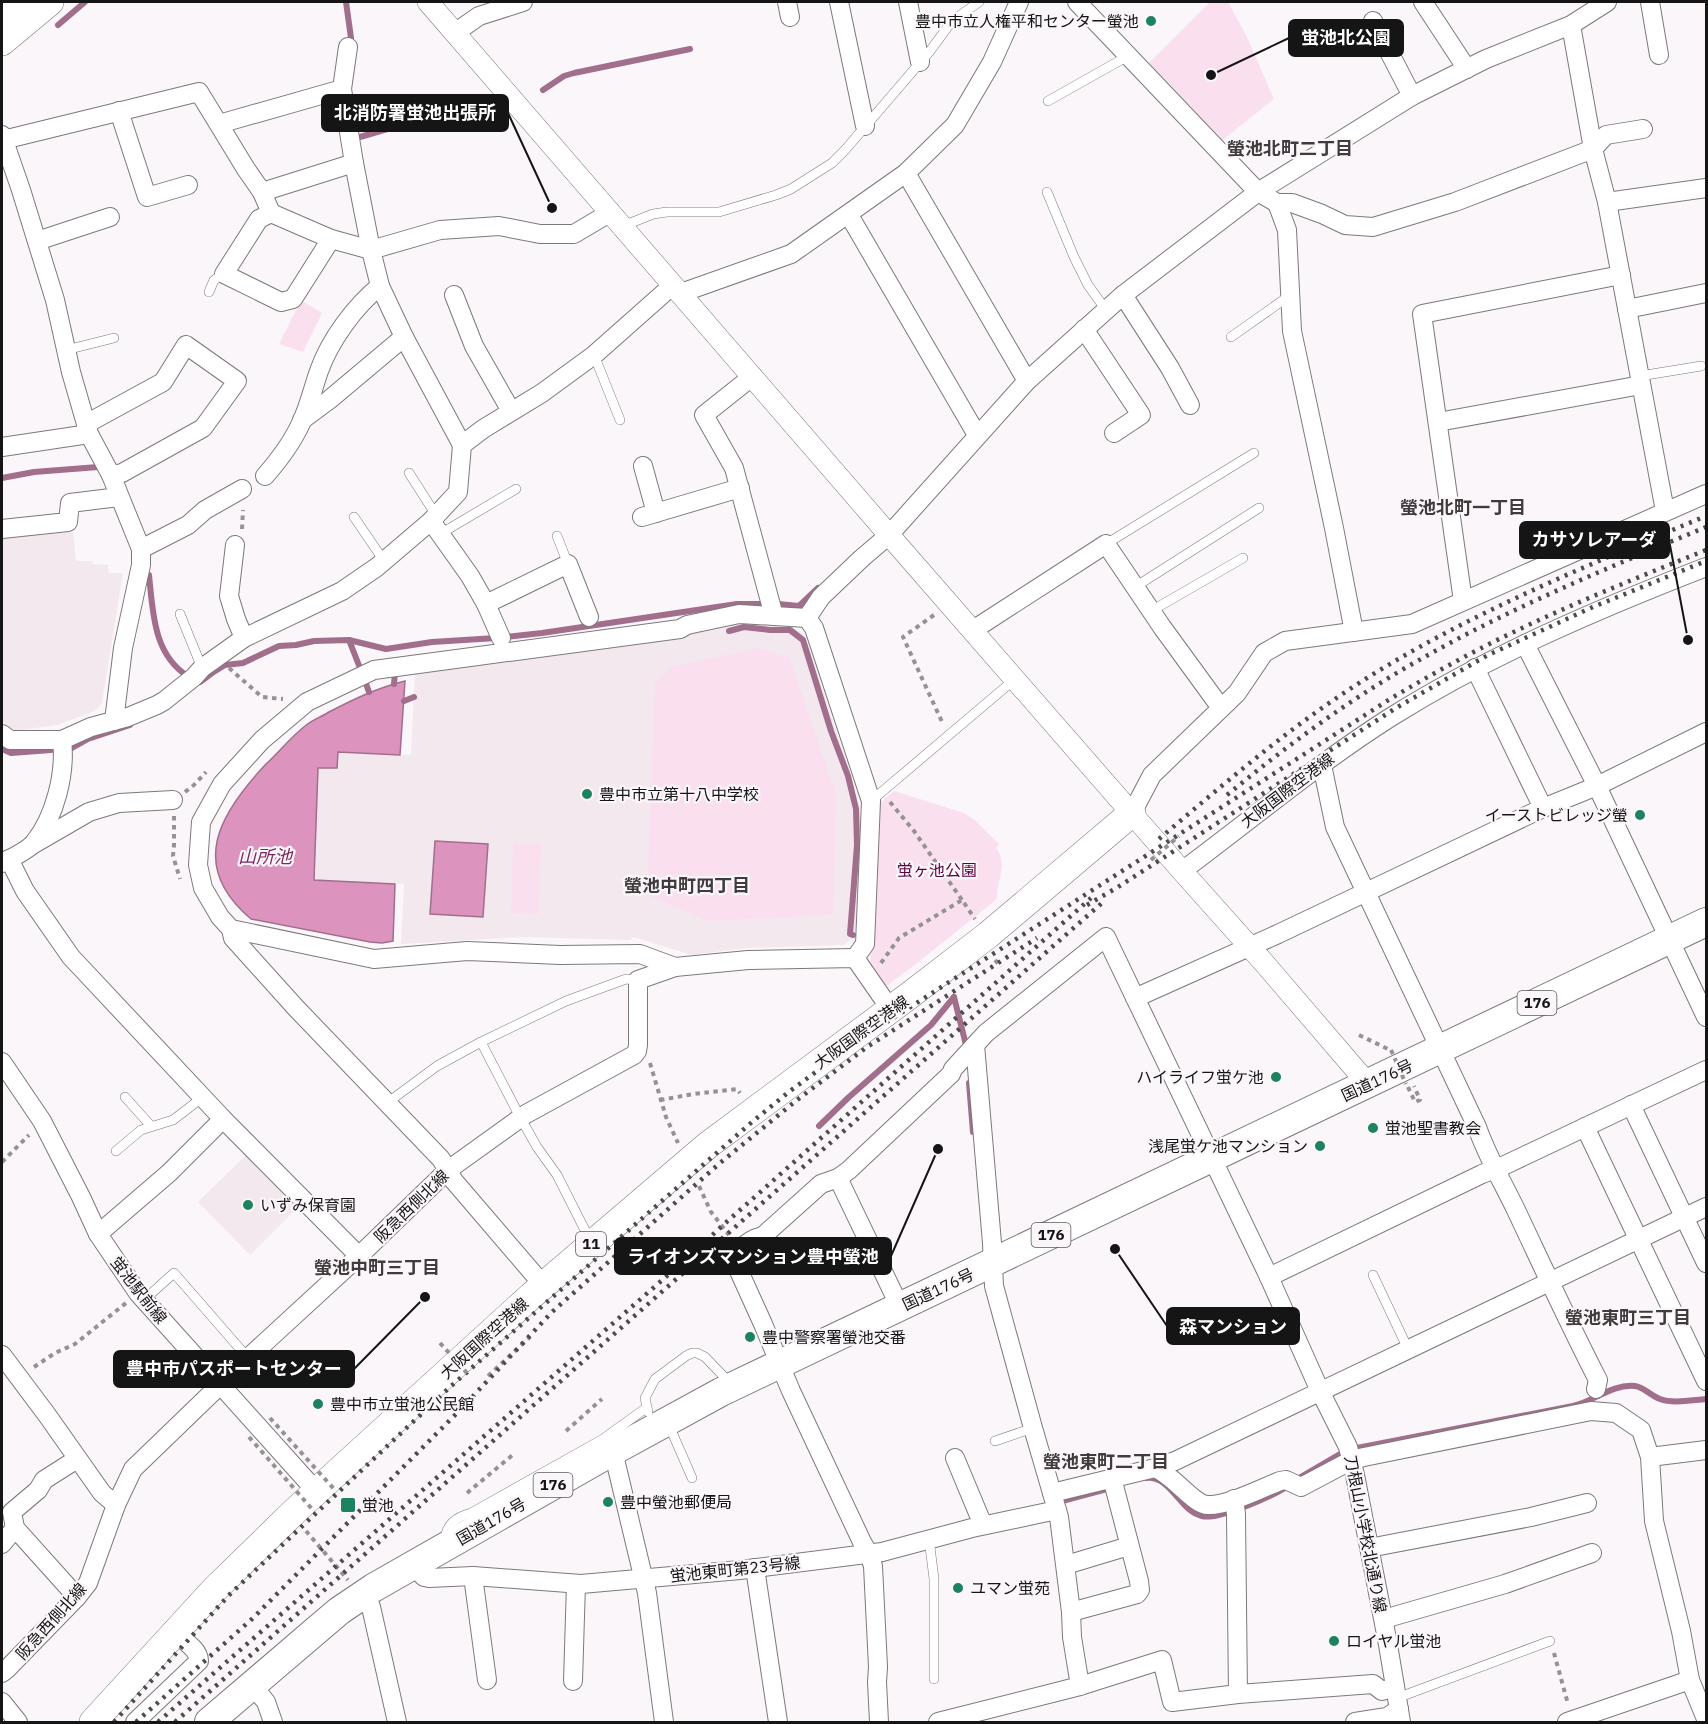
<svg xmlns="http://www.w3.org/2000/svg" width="1708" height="1724" font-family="'IBM Plex Sans','Noto Sans JP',sans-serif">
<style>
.built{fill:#f4e8ef}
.green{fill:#fae0ee}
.water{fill:#dc94bf;stroke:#a16e8c;stroke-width:1.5}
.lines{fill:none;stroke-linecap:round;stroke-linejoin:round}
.stream{stroke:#a16e8c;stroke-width:6}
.service-casing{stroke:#7d797b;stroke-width:10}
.minor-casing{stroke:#7d797b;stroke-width:20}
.tertiary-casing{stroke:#7d797b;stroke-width:22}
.primary-casing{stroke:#7d797b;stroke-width:28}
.trunk-casing{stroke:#7d797b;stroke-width:30}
.motorway-casing{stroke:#7d797b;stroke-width:33}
.path{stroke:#959194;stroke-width:4;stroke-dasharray:4.5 4.5;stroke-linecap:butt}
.service{stroke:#fff;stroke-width:9}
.minor{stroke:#fff;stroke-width:18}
.tertiary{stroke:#fff;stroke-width:21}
.primary{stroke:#fff;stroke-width:27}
.trunk{stroke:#fff;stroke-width:28}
.motorway{stroke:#fff;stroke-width:32}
.rail{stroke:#4d4b4c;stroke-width:4.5;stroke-dasharray:3 6;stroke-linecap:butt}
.path-bridge{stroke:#959194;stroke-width:4;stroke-dasharray:4.5 4.5;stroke-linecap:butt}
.poi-dot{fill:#1d835e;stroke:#fbf6f9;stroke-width:2}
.labels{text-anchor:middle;stroke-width:4.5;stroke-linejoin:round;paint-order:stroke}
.shield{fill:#fbf6f9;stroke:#5b585a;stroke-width:1.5}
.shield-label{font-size:15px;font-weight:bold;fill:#161516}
.poi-label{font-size:16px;fill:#161516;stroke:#fbf6f9;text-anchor:start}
.street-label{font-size:16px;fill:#161516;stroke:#fbf6f9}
.park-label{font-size:16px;fill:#5b0243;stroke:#fbf6f9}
.neighbourhood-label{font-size:18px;font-weight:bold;fill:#403c3e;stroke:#fbf6f9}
.water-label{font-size:18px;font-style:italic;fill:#7a275f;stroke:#fbf6f9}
.leader{fill:none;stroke:#161516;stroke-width:2}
.callout-dot{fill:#161516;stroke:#fbf6f9;stroke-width:2}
.callout{fill:#161516;stroke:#161516;stroke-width:2}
.callout-label{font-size:18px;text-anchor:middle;font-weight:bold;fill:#fff}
</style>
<rect width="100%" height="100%" fill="#fbf6f9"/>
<g class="built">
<polygon points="73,532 76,561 92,561 93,564 108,565 109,573 123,573 102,703 95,711 57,725 14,731 2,721 2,536"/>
<polygon points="740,623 791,626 804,634 851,775 860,808 861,845 855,936 844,945 745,948 692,955 633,937 630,940 521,937 401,944 404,884 314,880 318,768 337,752 411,755 415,669 645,641 715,630"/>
<polygon points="246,1155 297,1208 250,1255 198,1202"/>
</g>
<g class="green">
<polygon points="1210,2 1228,2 1246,35 1274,99 1219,143 1170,85 1148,64"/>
<polygon points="301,300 322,313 303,352 279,344"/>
<polygon points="755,648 789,657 836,794 833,915 706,921 647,895 655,682 672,667"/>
<path d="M 894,791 L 964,813 L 976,821 L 999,844 L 996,848 C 1009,864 996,881 997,899 L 916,964 L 885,987 L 870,966 L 880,803 Z"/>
<polygon points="513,843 541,844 539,914 511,913"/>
</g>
<g class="water">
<path d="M 405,681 L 400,755 L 338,752 L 337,768 L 318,768 L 314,880 L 395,884 L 393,941 L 382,943 L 370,942 L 251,919 C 188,866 219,814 266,764 C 279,752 291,737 305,726 C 312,720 321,717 329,712 C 354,699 377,688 405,681 Z"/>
<polygon points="435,841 488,844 483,917 430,914"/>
</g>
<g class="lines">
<g class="stream">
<polyline points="346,2 351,38"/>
<polyline points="58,25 85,2"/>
<polyline points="543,90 564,76 574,73 690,49"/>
<polyline points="360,137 476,103"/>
<polyline points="2,478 34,472 98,467"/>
<path d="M 149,575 C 153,612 153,655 189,677"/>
<polyline points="778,604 799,606 818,588"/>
<polyline points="729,631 744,627 770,630 790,630 803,640 831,731 848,776 856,809 857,845 850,934 853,935"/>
<polyline points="349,640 360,668"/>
<polyline points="365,681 369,692"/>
<polyline points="200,682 212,673 225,665 243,663 279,646 296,645 314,641 349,640 386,649 432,642 496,638 542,633 737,604 763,604"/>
<polyline points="394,684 395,673"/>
<polyline points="404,701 414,697"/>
<polyline points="72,748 88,739 130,725"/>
<polyline points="2,749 11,753 51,750"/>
<polyline points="954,997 966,1045"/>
<polyline points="969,1083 973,1132"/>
<polyline points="819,1126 849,1097 931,1025 954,997"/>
<path d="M 1357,1448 L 1573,1406 C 1595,1401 1611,1384 1635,1386 C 1644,1387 1651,1396 1660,1399 C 1673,1404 1692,1400 1706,1399"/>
<path d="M 1146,1478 C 1171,1475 1180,1512 1202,1516 C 1219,1520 1270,1497 1285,1488"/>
<polyline points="1299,1478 1340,1454"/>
<polyline points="1062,1501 1107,1489"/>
</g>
<defs>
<g id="service">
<polyline points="1048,101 1128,56"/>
<polyline points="1047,192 1074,257 1088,285 1106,310"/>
<polyline points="623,226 653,214 667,212 719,212 776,195 791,189 832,163 845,150 930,51 952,21 979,2"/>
<polyline points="209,292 214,280 224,274"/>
<polyline points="1231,337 1289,296"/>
<polyline points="66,350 114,338"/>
<polyline points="594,355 620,420"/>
<polyline points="1640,376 1701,366"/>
<polyline points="409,473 436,515"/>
<polyline points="354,517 384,561"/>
<polyline points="440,534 516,489"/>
<polyline points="557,536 568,564"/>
<polyline points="1106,544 1254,453"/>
<polyline points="1135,587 1259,508"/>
<polyline points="1151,611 1243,558"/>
<polyline points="180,614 202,668"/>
<polyline points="871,801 1015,679"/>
<polyline points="481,1042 520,1117 537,1147 557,1175 591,1242"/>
<polyline points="125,1097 151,1126"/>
<polyline points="387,1103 437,1066 481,1042 566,1001 626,979 638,980"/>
<polyline points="116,1151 141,1130 173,1120 203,1097"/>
<polyline points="1373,1275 1408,1349"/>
<polyline points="144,1300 174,1273 248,1358"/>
<polyline points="648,1412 645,1398 655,1379 686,1356 692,1353 697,1353 705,1357 731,1384"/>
<polyline points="668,1423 692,1478"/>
<polyline points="995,1441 1033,1428"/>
<polyline points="929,1539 934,1579 934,1679"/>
<path d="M 445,1541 C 446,1524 456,1517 471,1513 L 603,1439 L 646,1408"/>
<polyline points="1397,1698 1550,1641"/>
</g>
<g id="minor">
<polyline points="787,2 790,17"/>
<polyline points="839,2 865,126"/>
<polyline points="908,2 920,62"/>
<polyline points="1077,2 1258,192 1277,203 1292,203 1322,214 1345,225 1373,227 1455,202 1593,149 1606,135 1643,129"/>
<polyline points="1423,2 1467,69"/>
<polyline points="1650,2 1659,55"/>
<polyline points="1373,21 1412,96"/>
<polyline points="1571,25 1593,149 1607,202 1665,511"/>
<polyline points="456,32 479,16 523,2"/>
<polyline points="348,47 342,89 354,163 371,250 380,286 404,337 462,445"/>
<polyline points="119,111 147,197 188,185"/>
<polyline points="219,124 342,89"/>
<polyline points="2,135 21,190 55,300 71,372 86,424 89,434 111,475 141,549 141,565 123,648 114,721"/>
<polyline points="3,140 199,92 246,169 262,192 271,213 331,239 371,250 440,230 499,226 540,234 574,234 611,212"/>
<polyline points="906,173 1027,381"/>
<polyline points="262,192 354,163"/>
<polyline points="1607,202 1706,188"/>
<polyline points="1277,203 1287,230 1292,331 1334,528 1354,632"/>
<polyline points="271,213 259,219 224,274 281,302 293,299 331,239"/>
<polyline points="849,215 977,435"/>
<polyline points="37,241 110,217"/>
<polyline points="681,293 791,254 906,173 955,125 992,62 1019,2"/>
<polyline points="454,295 474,346 511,411"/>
<polyline points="1123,295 1170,368 1190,405"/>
<polyline points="1627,309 1706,293"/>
<polyline points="1084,329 1141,415 1114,433"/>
<polyline points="753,376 704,415 734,468 774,616"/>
<polyline points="302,420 329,400 404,337"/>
<polyline points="1438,422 1641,385"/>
<polyline points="86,424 163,382 186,345 237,381 203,428 122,473 111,475"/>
<polyline points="2,447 89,434"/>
<polyline points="643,466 656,513"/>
<path d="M 265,476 C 279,460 292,443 301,423 C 309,406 313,388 319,371 C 330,340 355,306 380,286"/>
<polyline points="642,517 740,488"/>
<polyline points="431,521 470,576 486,604 501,638"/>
<polyline points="2,529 68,522 70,503 119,497"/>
<polyline points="235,545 229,596 236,619 244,638"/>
<polyline points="141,549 188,525 205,510 242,489"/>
<polyline points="1463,601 1422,314 1621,275"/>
<polyline points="486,604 568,564 589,617"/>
<polyline points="973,630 1106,544 1162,627 1221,708"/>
<polyline points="1525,644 1597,786 1706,1017"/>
<polyline points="1475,668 1543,808"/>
<polyline points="2,734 10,740 62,740 91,727 128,717 157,705 164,701 194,677 202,668 244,638 342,591 377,567 431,521 458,492 462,445 483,429 542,393 594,355 673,285"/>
<path d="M 1322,765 L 1335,827 L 1477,1127 C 1487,1156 1503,1183 1516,1210 C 1543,1267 1569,1324 1598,1380 L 1596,1389"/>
<polyline points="1132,813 1152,775 1237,693 1264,653 1285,641 1412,624 1706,494"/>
<polyline points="32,845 89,812 119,803 173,800"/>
<polyline points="9,859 25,891 71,957 223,1119 359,1256"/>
<path d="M 2,863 C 10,859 28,850 34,843 C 55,817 66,773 62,740"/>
<path d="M 1182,871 C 1252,819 1317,764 1391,717 C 1490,655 1598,609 1706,567"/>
<polyline points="231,929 233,938 296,1008 441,1159 454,1181 544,1286"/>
<polyline points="855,958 865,944 871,801 814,628 807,618 821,597 862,558 889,535 1027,381 1123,295 1258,192 1412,96 1486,59 1571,25 1607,2"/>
<polyline points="675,967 640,954 560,955 467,951 374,959 231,929 220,917 203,888 198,865 201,822 222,784 262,740 307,702 374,670 680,629 687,625 739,614 807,618"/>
<polyline points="1135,998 1278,934 1543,808 1597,786 1706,732"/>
<polyline points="975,1045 992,1243 994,1286 1033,1428 1059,1517 1071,1612 1072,1637 1080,1686"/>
<polyline points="2,1062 42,1121 81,1197 98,1234 138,1293 316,1491"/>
<polyline points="1631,1105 1706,1263"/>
<polyline points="1585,1127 1706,1381"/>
<polyline points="838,1178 900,1307"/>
<polyline points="98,1234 169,1173 223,1119"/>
<polyline points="1269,1277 1482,1174 1505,1165 1706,1070"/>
<polyline points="2,1355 47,1415 102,1493 116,1505"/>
<polyline points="613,1451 647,1593 664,1722"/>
<polyline points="1650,1457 1706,1450"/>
<polyline points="955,1458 983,1525"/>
<path d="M 1155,1468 C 1171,1475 1182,1490 1196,1500 C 1200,1503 1204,1505 1208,1505 C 1227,1506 1262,1488 1280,1481 L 1286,1480 L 1301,1487 L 1352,1460 L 1364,1457 L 1591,1411 L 1616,1413 L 1641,1430 L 1650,1457 L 1654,1521 L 1681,1631 L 1690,1680 L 1706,1719"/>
<polyline points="1052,1493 1155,1468 1175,1461 1706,1207"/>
<polyline points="1234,1499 1236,1514 1238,1694"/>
<polyline points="15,1528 12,1512 38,1490 44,1480 77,1459"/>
<polyline points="2,1544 15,1528 77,1597"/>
<polyline points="1369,1548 1531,1517 1587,1503"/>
<polyline points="412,1565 424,1577 429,1578 473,1576 581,1584 740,1570 882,1552 972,1528 1057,1510"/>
<polyline points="1066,1565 1129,1546"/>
<polyline points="755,1568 778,1722"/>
<polyline points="473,1576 487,1680"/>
<polyline points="365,1594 371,1607 397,1722"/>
<polyline points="1071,1612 1137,1594 1140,1590 1139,1581 1112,1478"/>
<polyline points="1384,1619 1505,1584 1592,1553"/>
<polyline points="2,1673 7,1669 77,1597 88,1583 116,1505 133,1469 248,1358 359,1256 448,1170 526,1114 634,1055 637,1051 638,1045 638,980 675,967 748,960 855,958 891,1010"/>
<polyline points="573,1681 576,1584"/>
<polyline points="252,1685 266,1702 273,1722"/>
<polyline points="2,1702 18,1722"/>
<path d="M 135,1722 L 199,1661 C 199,1649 184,1641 175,1633"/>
<path d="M 879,1722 L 877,1682 L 878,1667 L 873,1566 L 869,1554 L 862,1542 L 791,1391 L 763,1324 L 739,1271 C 732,1253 746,1240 763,1236 L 821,1184 L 838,1178 L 849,1170 L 951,1074 L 953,1069 L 986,1033 L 1106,937 L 1269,1277 L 1320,1391 L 1348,1447 L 1355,1475 L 1387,1639 L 1401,1722"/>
<polyline points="938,1722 1080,1686 1162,1660 1172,1702 1238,1694 1373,1684 1382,1691 1395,1687"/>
<polyline points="1355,1722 1387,1717 1399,1709"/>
<polyline points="1567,1722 1690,1680"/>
</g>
<polyline id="tertiary" points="428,2 889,535 1182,871 1265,964 1368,1084"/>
<g id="primary">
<polyline points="2,42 50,2"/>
<polyline points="93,1722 215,1589 296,1510 531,1296 708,1145 910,995 988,935 1132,813"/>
</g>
<polyline id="trunk" points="209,1722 319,1628 339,1611 373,1588 613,1451 721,1392 1706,922"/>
<polyline id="motorway" points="2,25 29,2"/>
</defs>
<use href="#service" class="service-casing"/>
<use href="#minor" class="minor-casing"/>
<use href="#tertiary" class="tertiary-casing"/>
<use href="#primary" class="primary-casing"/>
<use href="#trunk" class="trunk-casing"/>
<use href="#motorway" class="motorway-casing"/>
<g class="path">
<polyline points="242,529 243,510"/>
<polyline points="934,615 903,637 943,724"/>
<polyline points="229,668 262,697 283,699"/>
<polyline points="185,792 194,785 206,772"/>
<polyline points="890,802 914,831 962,900"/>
<polyline points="174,816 174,845 173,856 180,879"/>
<polyline points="995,960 1001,967"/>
<polyline points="881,963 899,938 962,900 975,919"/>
<polyline points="1359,1035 1388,1049"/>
<polyline points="650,1063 666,1117 678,1143"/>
<polyline points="1408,1087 1415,1102 1420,1100 1414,1086"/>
<polyline points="660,1100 694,1094 737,1089 740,1093"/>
<polyline points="2,1162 29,1135"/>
<polyline points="699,1186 711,1212 729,1235"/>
<polyline points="34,1367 55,1353 75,1344 126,1303"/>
<polyline points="488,1376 530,1337"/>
<polyline points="566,1431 602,1399"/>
<polyline points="467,1493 515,1453"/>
<polyline points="306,1531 348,1580"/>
<polyline points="1554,1653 1568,1704"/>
</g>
<use href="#service" class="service"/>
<use href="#minor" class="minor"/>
<use href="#tertiary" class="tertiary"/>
<use href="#primary" class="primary"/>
<use href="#trunk" class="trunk"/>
<use href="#motorway" class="motorway"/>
<g class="rail">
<path d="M 1227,795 C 1288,745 1351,698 1421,659 C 1512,607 1610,567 1706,527"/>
<path d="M 1159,839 C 1226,782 1292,725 1367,678 C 1474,611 1591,564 1706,516"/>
<polyline points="1087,905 1118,887 1396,708 1488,655 1593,607 1706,561"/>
<path d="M 114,1722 L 228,1596 L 450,1387 L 752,1122 L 790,1091 L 862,1038 L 1390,699 C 1432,674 1475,650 1520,629 C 1581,600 1644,575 1706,550"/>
<polyline points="136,1722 252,1619 460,1410 552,1312 720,1163 797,1100 867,1047 1037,938"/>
<polyline points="158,1722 692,1254 722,1226 1091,898"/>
<polyline points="175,1722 1103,902"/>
</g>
<g class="path-bridge">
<polyline points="1151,860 1179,836"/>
<polyline points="1391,1050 1406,1084"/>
<polyline points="440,1343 468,1374"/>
<polyline points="270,1418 334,1489"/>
<polyline points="249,1437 312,1509"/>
</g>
</g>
<g class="poi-dot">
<circle cx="1151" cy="21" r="6"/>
<circle cx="587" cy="794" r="6"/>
<circle cx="1640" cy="815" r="6"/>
<circle cx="1276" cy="1077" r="6"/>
<circle cx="1373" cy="1128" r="6"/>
<circle cx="1320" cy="1146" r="6"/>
<circle cx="248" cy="1205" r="6"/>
<circle cx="750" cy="1337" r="6"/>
<circle cx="318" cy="1404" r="6"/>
<circle cx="608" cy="1502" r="6"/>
<rect x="340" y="1497" width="16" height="16" rx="3"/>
<circle cx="958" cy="1588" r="6"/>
<circle cx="1334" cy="1641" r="6"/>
</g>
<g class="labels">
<g class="shield">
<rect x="1517.5" y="991" width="39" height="24" rx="4.5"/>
<rect x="1031.5" y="1223" width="39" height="24" rx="4.5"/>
<rect x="576" y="1232" width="30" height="24" rx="4.5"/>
<rect x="533.5" y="1473" width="39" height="24" rx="4.5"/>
</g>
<g class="shield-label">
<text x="1537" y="1008">176</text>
<text x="1051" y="1240">176</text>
<text x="591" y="1249">11</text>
<text x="553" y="1490">176</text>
</g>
<g class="poi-label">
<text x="1139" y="27" text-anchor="end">豊中市立人権平和センター螢池</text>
<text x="599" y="800">豊中市立第十八中学校</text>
<text x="1628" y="821" text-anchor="end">イーストビレッジ螢</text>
<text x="1264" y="1083" text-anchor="end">ハイライフ蛍ケ池</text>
<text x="1385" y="1134">蛍池聖書教会</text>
<text x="1308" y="1152" text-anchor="end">浅尾蛍ケ池マンション</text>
<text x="260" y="1211">いずみ保育園</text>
<text x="762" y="1343">豊中警察署螢池交番</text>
<text x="330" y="1410">豊中市立蛍池公民館</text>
<text x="620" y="1508">豊中螢池郵便局</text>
<text x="362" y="1511">蛍池</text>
<text x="970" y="1594">ユマン蛍苑</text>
<text x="1346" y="1647">ロイヤル蛍池</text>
</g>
<g class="street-label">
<text transform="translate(1287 790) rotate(-37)" y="6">大阪国際空港線</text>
<text transform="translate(861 1032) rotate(-36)" y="6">大阪国際空港線</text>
<text transform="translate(1377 1080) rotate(-25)" y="6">国道176号</text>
<text transform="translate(411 1206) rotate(-44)" y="6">阪急西側北線</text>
<text transform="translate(938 1289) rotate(-25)" y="6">国道176号</text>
<text transform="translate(139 1290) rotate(52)" y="6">蛍池駅前線</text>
<text transform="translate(484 1338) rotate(-42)" y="6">大阪国際空港線</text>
<text transform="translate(491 1521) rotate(-30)" y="6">国道176号</text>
<text transform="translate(1366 1534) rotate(79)" y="6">刀根山小学校北通り線</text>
<text transform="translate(735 1569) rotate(-6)" y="6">蛍池東町第23号線</text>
<text transform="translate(51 1621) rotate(-48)" y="6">阪急西側北線</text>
</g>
<g class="park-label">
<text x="937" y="876">蛍ヶ池公園</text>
</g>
<g class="neighbourhood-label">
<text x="1290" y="155">螢池北町二丁目</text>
<text x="1463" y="514">螢池北町一丁目</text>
<text x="687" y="892">螢池中町四丁目</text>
<text x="377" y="1274">螢池中町三丁目</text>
<text x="1628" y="1324">螢池東町三丁目</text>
<text x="1106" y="1468">螢池東町二丁目</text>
</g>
<g class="water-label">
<text x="265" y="863">山所池</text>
</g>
</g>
<path class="leader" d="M1211 75L1289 38M552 208L508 113M1688 640L1669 540M938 1149L891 1256M1115 1249L1167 1326M425 1297L354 1369"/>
<g class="callout-dot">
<circle cx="1211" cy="75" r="6"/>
<circle cx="552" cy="208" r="6"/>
<circle cx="1688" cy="640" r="6"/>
<circle cx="938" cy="1149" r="6"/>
<circle cx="1115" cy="1249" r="6"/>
<circle cx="425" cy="1297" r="6"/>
</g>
<g class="callout">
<rect x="1289" y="20" width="114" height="36" rx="6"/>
<rect x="322" y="95" width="186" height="36" rx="6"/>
<rect x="1520" y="522" width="149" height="36" rx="6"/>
<rect x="615" y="1238" width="276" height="36" rx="6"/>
<rect x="1167" y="1308" width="132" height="36" rx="6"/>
<rect x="114" y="1351" width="240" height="36" rx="6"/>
</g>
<g class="callout-label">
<text x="1346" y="44">蛍池北公園</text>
<text x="415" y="119">北消防署蛍池出張所</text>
<text x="1594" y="546">カサソレアーダ</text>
<text x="753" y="1263">ライオンズマンション豊中螢池</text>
<text x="1233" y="1333">森マンション</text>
<text x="234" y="1375">豊中市パスポートセンター</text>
</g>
<rect width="1708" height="1724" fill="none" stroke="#161516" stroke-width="6"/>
</svg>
